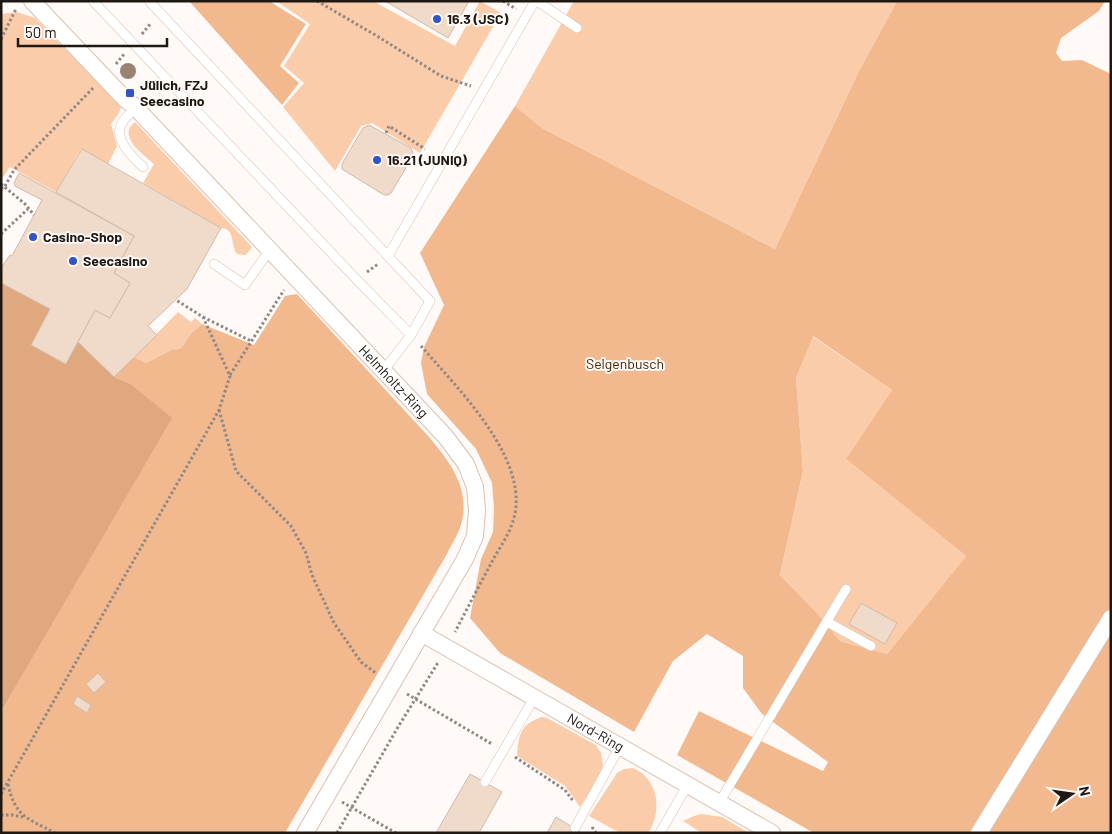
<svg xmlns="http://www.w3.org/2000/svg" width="1112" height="834" font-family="Barlow,sans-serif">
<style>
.green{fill:#fbccaa}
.forest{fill:#f2b98f;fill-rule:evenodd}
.water{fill:#e0a87f}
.building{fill:#f0daca;stroke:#d0baab}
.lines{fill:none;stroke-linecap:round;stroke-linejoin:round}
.service-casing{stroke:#d8c2b3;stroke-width:10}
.minor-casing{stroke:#d8c2b3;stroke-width:18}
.path{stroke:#8f8884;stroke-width:3;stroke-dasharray:2.5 2.5;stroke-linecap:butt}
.service{stroke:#fff;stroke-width:9}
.minor{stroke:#fff;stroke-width:16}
.tree{fill:#998370}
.poi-dot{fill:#3354c5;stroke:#fffaf7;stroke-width:2}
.labels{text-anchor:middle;stroke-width:4;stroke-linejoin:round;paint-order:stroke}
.poi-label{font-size:14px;font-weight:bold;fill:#1f1711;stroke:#fffaf7;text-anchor:start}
.park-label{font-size:14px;fill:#462201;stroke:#fffaf7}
.street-label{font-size:14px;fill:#1f1711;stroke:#fffaf7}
</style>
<rect width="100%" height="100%" fill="#fffaf7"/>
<g class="green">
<polygon points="276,1 373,1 455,46 480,1 501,13 420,153 372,123 361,126 335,171 283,107 304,83 284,66 310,24"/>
<polygon points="574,1 897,1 858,73 775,249 542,128 515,106"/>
<polygon points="17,12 35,18 121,107 119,113 111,124 117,146 108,164 81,149 56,192 10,167 4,176 1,178 1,14"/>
<path d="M 135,122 L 252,247 L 246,255 L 237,254 C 230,245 236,229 221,228 L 143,183 L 154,164 C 144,155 116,136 135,122 Z"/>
<path d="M 178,312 L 191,322 L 195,318 L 202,324 C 198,328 193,331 190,335 C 184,342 184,351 173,349 L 146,363 L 134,357 Z"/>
<polygon points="812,336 892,390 846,459 966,556 887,654 840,641 817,613 780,575 803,471 796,378"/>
<path d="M 542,717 L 547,718 L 596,745 L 601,753 L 603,765 L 601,773 L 580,807 L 565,786 L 517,756 C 519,735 519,725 542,717 Z"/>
<path d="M 633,768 C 658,778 663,812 648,833 L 620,833 L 589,816 L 617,773 L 624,769 Z"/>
<polygon points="702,814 722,817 749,833 702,833 683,821 694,816"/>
</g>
<g class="forest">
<polygon points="189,1 269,1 306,24 280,66 299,83 282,105"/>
<path d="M 897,1 L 1105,1 L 1099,11 L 1061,38 L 1056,53 L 1062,61 L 1082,60 L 1111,74 L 1111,833 L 814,833 L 677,755 L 699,711 L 823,771 L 828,762 L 762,714 L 743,688 L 743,656 L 707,634 L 673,661 L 634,732 L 500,653 L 470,618 L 481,559 L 493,532 L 494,508 L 492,483 L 476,449 L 427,394 L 421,363 L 424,347 L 444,305 L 420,253 L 515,106 L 542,128 L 775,249 L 858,73 ZM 813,336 L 892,390 L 846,459 L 966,556 L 887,654 L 840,641 L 817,613 L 780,575 L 803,471 L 796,378 Z"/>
<path d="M 297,294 L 429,437 C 451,463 471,490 461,525 C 458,535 451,545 447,554 L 285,833 L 1,833 L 1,712 L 171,418 L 131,384 L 114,377 L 134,357 L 146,363 L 173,349 C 184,351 184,342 190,335 C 193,331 198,328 202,324 L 254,345 L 285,296 Z"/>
</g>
<polygon class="water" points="1,283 50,309 31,345 65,364 78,342 114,377 131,384 172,418 1,712"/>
<g class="building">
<polygon points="385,1 469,1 448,38"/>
<polygon points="369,125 411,148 413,153 413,156 391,193 388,195 384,195 342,169 342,164 363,128"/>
<polygon points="82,149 221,228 187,289 148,326 157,335 114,377 78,342 95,310 110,318 130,283 114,273 134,236 56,192"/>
<polygon points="19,173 134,236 114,273 130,283 110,318 95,310 66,364 31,345 50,309 1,283 1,268 10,255 12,256 42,200 15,186 14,183"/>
<polygon points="861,603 897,623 885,644 849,624"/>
<polygon points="98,673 106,682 94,693 86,684"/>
<polygon points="77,696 91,705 87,713 73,704"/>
<polygon points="470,774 502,792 479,833 436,833"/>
<polygon points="556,817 582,833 547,833"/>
</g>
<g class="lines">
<defs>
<g id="service">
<polyline points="93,1 357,280 411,335"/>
<polyline points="149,1 430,301 411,335 383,371"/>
<polyline points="537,1 577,28"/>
<path d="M 136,108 C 131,113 125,117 122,123 C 112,138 133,158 143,167"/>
<polyline points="388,256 535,1"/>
<polyline points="214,264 245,285 269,251"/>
<polyline points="827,622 871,646"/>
<polyline points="485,782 534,698"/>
<polyline points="719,803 846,589"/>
<polyline points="575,828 620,746"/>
<polyline points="660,833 687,786"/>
</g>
<g id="minor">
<path id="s1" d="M 32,1 L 124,98 L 136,108 L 445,436 L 466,464 L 475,487 L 477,510 L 475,536 L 465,559 L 305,833"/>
<path id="s2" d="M 421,633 L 772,833"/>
<polyline points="979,833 1111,618"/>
</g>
</defs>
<use href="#service" class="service-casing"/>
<use href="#minor" class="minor-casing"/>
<g class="path">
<polyline points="317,1 377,36 441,76 471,86"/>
<polyline points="503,1 516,9"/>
<polyline points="142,34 151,23"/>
<polyline points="1,39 16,9"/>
<polyline points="116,64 125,53"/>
<polyline points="386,133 389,126 425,149"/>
<polyline points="1,184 25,204 34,215"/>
<polyline points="1,188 4,188 14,170 93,88"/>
<polyline points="1,234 28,209"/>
<polyline points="367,272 378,264"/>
<polyline points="203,317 251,341"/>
<path d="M 421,346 C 457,388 535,463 512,524 C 508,536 500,547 494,558 C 481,582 468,607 455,632"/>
<polyline points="230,375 284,290"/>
<polyline points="219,410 236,471 291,526 306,553 312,575 334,623 361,662 377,674"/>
<polyline points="407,694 492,744"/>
<polyline points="515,757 565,790 573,801"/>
<path d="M 8,784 C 15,817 27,818 55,833"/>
<polyline points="1,794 219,410 230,376 203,317 176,300"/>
<polyline points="342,802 396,833"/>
<polyline points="1,815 12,815 23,817"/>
<polyline points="592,827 596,833"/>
<polyline points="337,833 398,727 439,661"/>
</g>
<use href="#service" class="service"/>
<use href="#minor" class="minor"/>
</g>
<circle class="tree" cx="128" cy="71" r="8"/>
<g class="poi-dot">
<circle cx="437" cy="19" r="5"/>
<rect x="125" y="88" width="10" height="10" rx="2.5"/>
<circle cx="377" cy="160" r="5"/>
<circle cx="33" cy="237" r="5"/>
<circle cx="73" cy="261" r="5"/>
</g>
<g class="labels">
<g class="poi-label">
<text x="447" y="24">16.3 (JSC)</text>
<text x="140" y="90">Jülich, FZJ<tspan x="140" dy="16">Seecasino</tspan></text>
<text x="387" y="165">16.21 (JUNIQ)</text>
<text x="43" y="242">Casino-Shop</text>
<text x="83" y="266">Seecasino</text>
</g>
<g class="park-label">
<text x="625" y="369">Selgenbusch</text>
</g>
<g class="street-label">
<text dy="5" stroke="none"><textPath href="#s1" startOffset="525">Helmholtz-Ring</textPath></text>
<text dy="5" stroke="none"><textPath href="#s2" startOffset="201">Nord-Ring</textPath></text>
</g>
</g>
<rect width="1112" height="834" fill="none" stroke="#1f1711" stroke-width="5"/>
<g transform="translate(1072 794) rotate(77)" stroke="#fffaf7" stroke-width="4" paint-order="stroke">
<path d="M0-4L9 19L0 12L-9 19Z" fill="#1f1711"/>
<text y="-8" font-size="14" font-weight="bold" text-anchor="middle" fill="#1f1711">N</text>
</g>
<path d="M18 38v8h149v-8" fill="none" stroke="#1f1711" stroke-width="2.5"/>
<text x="25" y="38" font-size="15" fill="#1f1711" stroke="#fffaf7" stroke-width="4" paint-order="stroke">50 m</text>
</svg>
